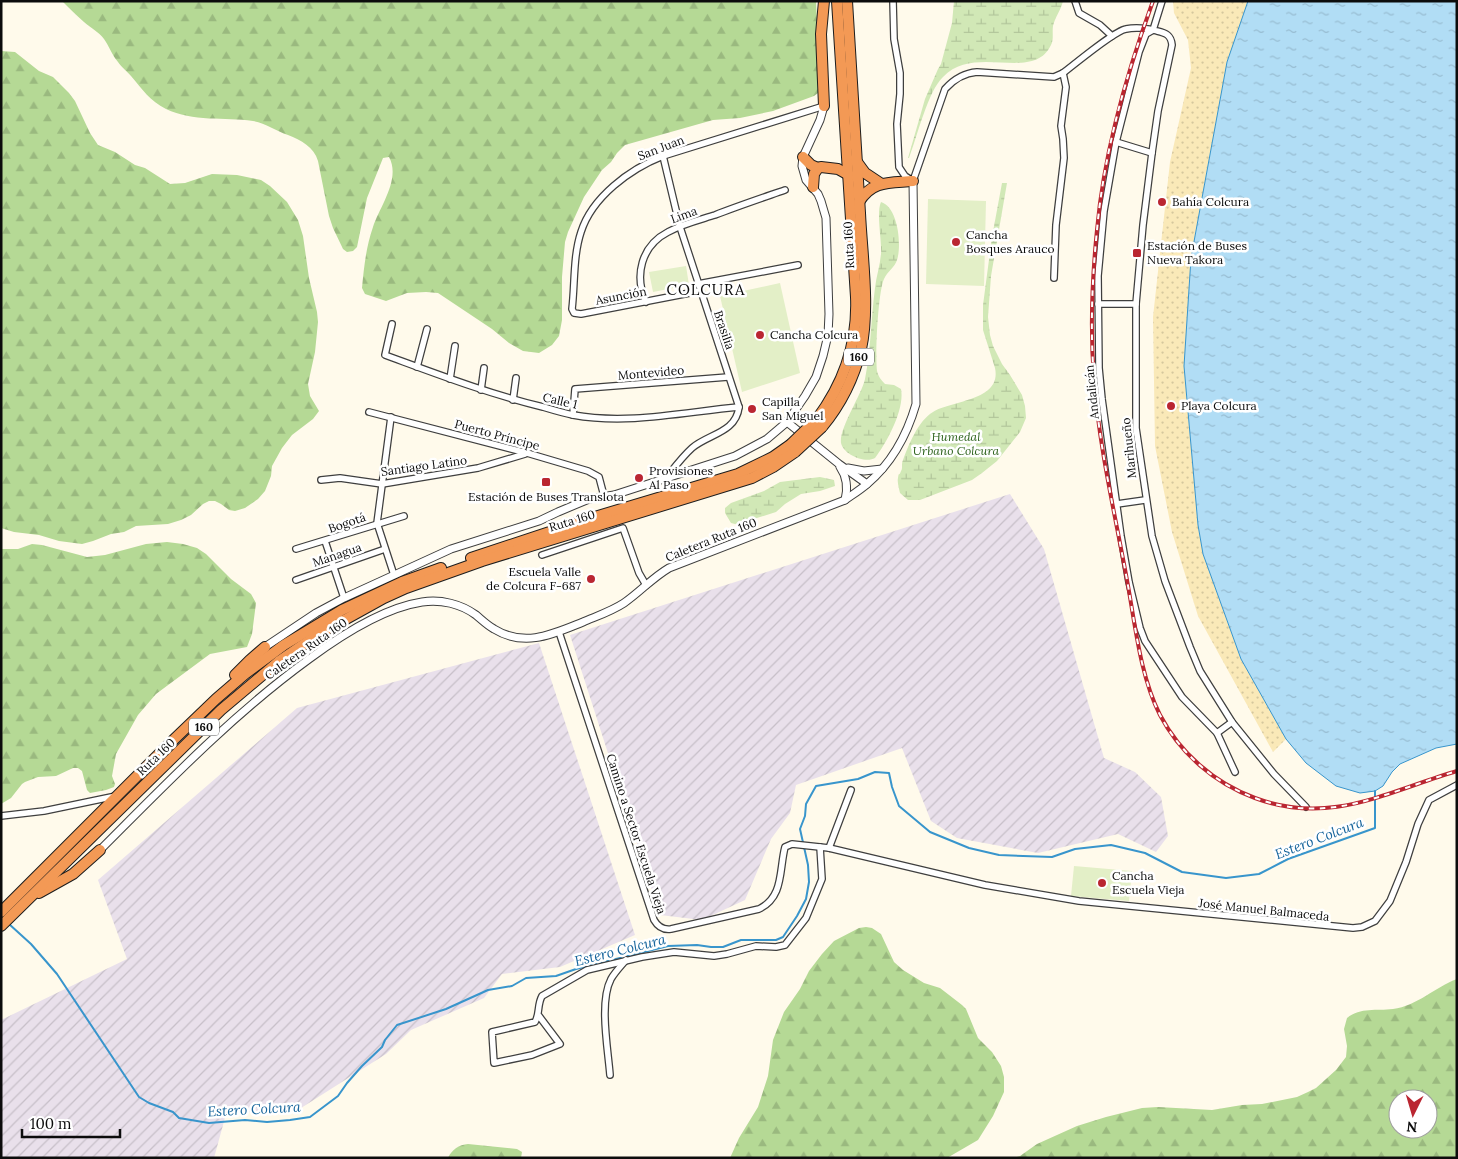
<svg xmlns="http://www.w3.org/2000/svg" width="1458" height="1159" font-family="Lora,serif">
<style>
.industrial{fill:url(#industrial-furrows)}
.forest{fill:url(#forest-firs);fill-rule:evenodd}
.wetland{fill:url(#wetland-marsh)}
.sand{fill:url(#sand-dots)}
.pitch{fill:#e3efc7}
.water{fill:url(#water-ripples);stroke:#3895cc}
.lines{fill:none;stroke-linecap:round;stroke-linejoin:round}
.stream{stroke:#3895cc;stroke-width:2}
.minor-casing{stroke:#3f3f3f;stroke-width:8}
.tertiary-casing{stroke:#3f3f3f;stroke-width:9}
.motorway-casing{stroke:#1d1d1d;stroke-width:12}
.minor{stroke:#fff;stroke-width:5.5}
.tertiary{stroke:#fff;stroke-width:7}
.motorway{stroke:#f39955;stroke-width:10}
.rail-casing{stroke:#ba2631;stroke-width:4}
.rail{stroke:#fff;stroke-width:2;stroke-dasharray:5.5;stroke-linecap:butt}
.motorway-bridge-casing{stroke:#1d1d1d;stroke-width:12;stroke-linecap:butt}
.motorway-bridge{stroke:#f39955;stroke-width:10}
.poi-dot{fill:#ba2631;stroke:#fff;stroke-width:2}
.labels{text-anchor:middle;stroke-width:5;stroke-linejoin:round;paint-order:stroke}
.shield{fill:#fff;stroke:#555;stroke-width:1}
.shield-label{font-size:11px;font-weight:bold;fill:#0c0c0c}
.street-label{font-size:12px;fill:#0c0c0c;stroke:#fff}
.poi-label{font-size:12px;fill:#0c0c0c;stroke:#fff;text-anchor:start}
.park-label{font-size:12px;font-style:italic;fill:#2e631d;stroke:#fff}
.water-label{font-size:14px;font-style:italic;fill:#17659c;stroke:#fff}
.quarter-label{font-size:15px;letter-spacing:1px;fill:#0c0c0c;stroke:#fff}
</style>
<defs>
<pattern id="industrial-furrows" width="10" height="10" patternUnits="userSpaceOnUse" patternTransform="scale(1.25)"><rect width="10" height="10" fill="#e9e0eb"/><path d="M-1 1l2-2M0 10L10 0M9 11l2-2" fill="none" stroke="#c7bfc8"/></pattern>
<pattern id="forest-firs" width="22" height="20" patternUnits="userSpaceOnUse" patternTransform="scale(1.25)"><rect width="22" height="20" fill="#b5d995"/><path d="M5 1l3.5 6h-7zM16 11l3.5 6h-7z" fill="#9ab97f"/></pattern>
<pattern id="wetland-marsh" width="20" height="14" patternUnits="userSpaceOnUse" patternTransform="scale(1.25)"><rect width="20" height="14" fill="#d1e8b6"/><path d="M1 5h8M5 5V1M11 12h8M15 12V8" fill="none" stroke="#b2c69b"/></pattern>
<pattern id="sand-dots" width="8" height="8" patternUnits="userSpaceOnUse" patternTransform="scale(1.25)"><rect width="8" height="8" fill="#fae9b8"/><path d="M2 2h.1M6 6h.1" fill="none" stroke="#d5c79d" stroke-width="1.8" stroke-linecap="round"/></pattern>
<pattern id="water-ripples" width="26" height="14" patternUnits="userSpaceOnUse" patternTransform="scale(1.25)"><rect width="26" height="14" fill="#b1ddf5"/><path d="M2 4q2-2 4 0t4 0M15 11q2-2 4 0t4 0" fill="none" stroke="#97bcd1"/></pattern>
</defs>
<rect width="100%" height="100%" fill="#fffaeb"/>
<g class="industrial">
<polygon points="1010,494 1044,549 1104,758 1135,772 1161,797 1168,836 1156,852 1118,834 1038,853 957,838 931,821 902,748 796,785 790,813 771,839 745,900 702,920 660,915 570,635"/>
<polygon points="539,643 635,935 560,967 502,974 484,998 411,1030 386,1054 301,1108 226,1114 214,1158 1,1158 1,1020 127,959 98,880 297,708"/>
</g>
<g class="forest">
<path d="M 62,1 L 816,1 L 820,88 L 818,93 L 814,96 L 773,111 L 740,118 L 713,120 L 625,145 L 617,153 L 611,162 L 602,170 L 584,197 L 568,232 L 565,242 L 562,277 L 562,320 L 559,336 L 552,345 L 539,353 L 523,351 L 509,343 L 492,329 L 438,293 L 426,292 L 407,293 L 386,301 L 365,294 L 362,288 C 364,267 366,247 373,227 C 380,206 401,179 389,157 L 383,158 L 367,198 L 357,247 L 353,251 L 347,252 L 343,249 L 333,228 L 329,216 L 318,161 C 314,147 301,140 288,135 C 276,131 265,123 253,121 C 224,117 193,122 166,109 C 150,101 142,89 131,76 C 127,71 121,67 118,62 C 112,55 109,46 104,39 C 99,32 91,28 84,22 C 76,15 69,8 62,1 Z"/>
<polygon points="1,51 15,52 39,71 53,77 69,93 75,101 90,133 98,145 115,152 135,165 145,168 170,184 185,183 212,174 237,175 261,180 270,186 287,202 298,220 303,236 309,278 317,312 318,322 315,352 308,384 310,396 319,411 313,419 292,435 282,448 272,466 271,476 265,491 258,499 245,508 235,511 229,510 221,504 215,501 209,501 203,504 191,515 181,520 168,524 136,526 124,532 111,534 93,541 82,544 59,541 39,535 14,532 1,528"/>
<polygon points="167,542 183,544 197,548 206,554 231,579 251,594 256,603 252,634 247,647 210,654 156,694 138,715 116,754 112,776 115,784 114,787 106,790 90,793 87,790 82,771 78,768 73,768 56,776 38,777 25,782 22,784 11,798 1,804 1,549 18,549 32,544 42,545 87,557 105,555 146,544"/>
<polygon points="866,927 872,928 881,934 894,962 903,970 924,983 940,988 962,1005 966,1009 978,1038 992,1052 1001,1066 1004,1077 1004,1092 993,1116 978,1140 947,1158 730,1158 739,1138 758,1107 768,1076 773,1040 784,1012 800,989 809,971 822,954 834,941 859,928"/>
<path d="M 1457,979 L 1457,1158 L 1014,1158 L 1020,1156 L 1037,1144 L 1077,1126 L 1106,1117 L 1142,1108 L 1158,1107 L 1212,1110 L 1242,1105 L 1262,1104 L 1297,1097 L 1308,1092 L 1316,1088 L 1336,1070 L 1346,1057 L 1347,1046 L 1344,1029 L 1347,1018 C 1361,1007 1376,1011 1393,1009 C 1417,1006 1435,987 1457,979 ZM 1398,1099 L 1428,1099 L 1428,1129 L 1398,1129 Z"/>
<path d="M 468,1144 L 517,1149 L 522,1152 L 521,1158 L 448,1158 C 452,1149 459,1145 468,1144 Z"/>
</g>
<g class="wetland">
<path d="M 954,1 L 1063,1 C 1061,10 1055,17 1053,26 C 1052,33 1054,39 1051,45 C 1033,83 975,43 943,77 C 928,91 917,137 909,158 L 908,158 L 925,99 L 938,69 L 941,64 L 952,23 Z"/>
<path d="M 1002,183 L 1007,183 L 991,276 L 988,317 L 990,335 L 993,346 L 1002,364 L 1010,375 L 1022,395 L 1025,406 L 1026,418 L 1020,432 L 997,461 L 982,473 L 972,480 L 920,500 L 908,500 L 900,493 C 899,488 897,482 898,478 C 899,471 899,477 901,471 C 903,468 901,464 903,460 C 909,444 918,421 933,412 C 952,400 1002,401 995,368 L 983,330 L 983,305 L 992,237 Z"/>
<path d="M 881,202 C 898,207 902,245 897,260 C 895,267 887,272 884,279 C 878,292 875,355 877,371 C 878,376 881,380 885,384 L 894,385 L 901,389 C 905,409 887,442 875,458 C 865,464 843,454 841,443 C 839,428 861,396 865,379 C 871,349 871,318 875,288 C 876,277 880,266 881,254 C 882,240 876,213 881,202 Z"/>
<polygon points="820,477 834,480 835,486 820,491 801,494 785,504 776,512 741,523 735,524 731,523 725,513 725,508 731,503 764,491 780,482"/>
</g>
<polygon class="sand" points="1173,1 1248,1 1227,63 1191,258 1184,366 1198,525 1203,554 1241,659 1286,739 1273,752 1198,616 1172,532 1155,446 1153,317 1170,162 1191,68 1188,40 1174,13"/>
<g class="pitch">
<polygon points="928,199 986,201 984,286 926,284"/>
<polygon points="686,266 689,285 653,292 649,272"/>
<polygon points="780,283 800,373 742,392 720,296"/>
<polygon points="1074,866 1132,871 1129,901 1071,896"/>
</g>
<polygon class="water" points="1248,1 1457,1 1457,744 1436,748 1400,764 1392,772 1383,786 1375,791 1360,793 1336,786 1306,763 1286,739 1241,659 1203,554 1198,525 1184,366 1191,258 1227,62"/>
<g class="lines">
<polyline class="stream" points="9,924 31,944 57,974 139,1097 149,1103 173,1112 179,1118 209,1123 245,1120 267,1122 290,1120 310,1117 338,1096 347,1083 362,1066 382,1047 385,1040 397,1025 446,1009 488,990 512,986 526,978 556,976 576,969 668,946 697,945 711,947 723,947 741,940 776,940 783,937 797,916 806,899 809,882 808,865 800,829 805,816 806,804 816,786 858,779 875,772 889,773 892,787 899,806 930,832 969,848 999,855 1052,857 1075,849 1111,845 1145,853 1182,872 1226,878 1259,874 1288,859 1375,828 1375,791"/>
<defs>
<g id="minor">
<path d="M 893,1 L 894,39 L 900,73 L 900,94 L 897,124 L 899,167 L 905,176 L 913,181 L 945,89 C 954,79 964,73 977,72 L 1054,77 L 1063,73 C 1075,64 1114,31 1126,29 C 1135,27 1148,28 1157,31 C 1166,33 1171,35 1172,45 L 1158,111 L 1152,153 L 1143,225 L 1136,304 L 1136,428 L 1152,536 L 1165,581 L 1190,647 L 1200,671 L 1232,722 L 1274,774 L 1306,807"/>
<polyline points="1075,1 1079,13 1100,25 1112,36"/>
<polyline points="1162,1 1153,30 1146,34 1139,52 1116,142 1104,211 1098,276 1099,368 1102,399 1121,536 1129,582 1140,628 1145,641 1182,697 1217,733 1232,722"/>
<polyline points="1116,142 1152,153"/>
<path d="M 663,156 L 680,227 L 739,407 C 736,433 708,434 692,448 C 682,457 674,468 666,478"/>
<polyline points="1054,278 1056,225 1064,158 1063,139 1061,126 1066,87 1063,73"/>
<polyline points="698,284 798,265"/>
<path d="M 700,291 L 581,314 L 574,313 L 572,309 C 575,284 573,256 581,232 C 592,197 630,169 663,156 L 824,106"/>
<path d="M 646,302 C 634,276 641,246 668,232 C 682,224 699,220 715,215 C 738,206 762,198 785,190"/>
<polyline points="1098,304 1136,304"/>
<path d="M 392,324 L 385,355 C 437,374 489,394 543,407 C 553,410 563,413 573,415 C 628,425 684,412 739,407"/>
<polyline points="417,367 427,329"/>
<polyline points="450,379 455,346"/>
<polyline points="481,390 484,368"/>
<polyline points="513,400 516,378"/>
<polyline points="369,412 527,453 588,471 599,477 604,496"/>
<polyline points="573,415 575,389 728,377"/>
<polyline points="391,417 377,523 394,575"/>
<polyline points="321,480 340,478 382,484 478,468 525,454"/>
<polyline points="1117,504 1145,500"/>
<polyline points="325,541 344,598"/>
<polyline points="296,549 404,516"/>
<polyline points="542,555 623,528 639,573 646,585"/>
<polyline points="296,580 385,549"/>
<path d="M 559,632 L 654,920 C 658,927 664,930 671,929 L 759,909 C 784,897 779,870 785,847 L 792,844 L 829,848 L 985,885 L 1079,901 L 1353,928 L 1362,927 L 1375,921 L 1390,901 L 1406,862 L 1418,824 L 1429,800 L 1457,785"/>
<polyline points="1217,733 1235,772"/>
<polyline points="1,816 44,811 116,796"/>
<polyline points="829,848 851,790"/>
<path d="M 539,1016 L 560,1044 L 532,1055 L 494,1063 L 492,1032 L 535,1022 C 540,1014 537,1005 542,996 L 587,970 L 642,957 L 674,952 L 714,956 L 727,954 L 756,946 L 776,947 L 785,945 L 806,918 L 822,879 L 820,847"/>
<path d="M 610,1075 C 608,1049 599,1002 611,979 C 615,972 621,966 626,960"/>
</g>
<g id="tertiary">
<polyline points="787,422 839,464 867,484"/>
<path d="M 840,467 C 847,477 848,488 845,500"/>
<polyline points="848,468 864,471 882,469"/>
<polyline points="265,647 316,613 344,598 451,549 539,521 558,512 589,499 614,495 735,456 767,439 787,422 805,396 816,377 823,356 828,335 829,314 826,218 821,201 818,194 806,180 802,166 803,157 820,120 824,106"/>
<path d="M 100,850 C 167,783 232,715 309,659 C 340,636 383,608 422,602 C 441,599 461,604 476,615 C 482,620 487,625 494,629 C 525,648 553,634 583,622 C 597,616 612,611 624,603 C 640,592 652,578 669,568 L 845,500 C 852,495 860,490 867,484 C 892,463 907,435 916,404 L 913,181"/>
</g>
<g id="motorway">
<polyline points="824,106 821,34 824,1"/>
<polyline points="803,157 811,165 818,168"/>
<polyline points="857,162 865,173 880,183"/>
<polyline points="813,187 814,174 818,168 821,167 838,169 847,174"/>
<path d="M 859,202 C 872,180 890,183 913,181"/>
<path d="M 817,419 C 844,383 858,342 856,297 L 837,1"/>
<path d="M 822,427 C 841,404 854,378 861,349 C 870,308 862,256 860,213 C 856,143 852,72 847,1"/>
<polyline points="471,558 598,516 738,474 773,457 790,445"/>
<polyline points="235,675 250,660 265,647"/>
<polyline points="39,893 73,874 100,850"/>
<polyline points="1,912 164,749 216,699 245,674 284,645 342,610 402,582 441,568"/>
<polyline points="1,926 221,710 278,662 319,634 384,598 406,588 482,561 752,478 773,467 795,452"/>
</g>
</defs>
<use href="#minor" class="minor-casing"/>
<use href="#tertiary" class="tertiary-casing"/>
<use href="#motorway" class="motorway-casing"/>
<use href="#minor" class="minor"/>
<use href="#tertiary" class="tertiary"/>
<use href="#motorway" class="motorway"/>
<defs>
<path id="rail" d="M 1153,1 C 1126,75 1104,151 1097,230 C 1092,279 1090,330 1094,379 C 1099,447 1115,514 1127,580 C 1135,623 1140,676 1160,715 C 1180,753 1214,783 1255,798 C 1330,826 1386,792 1457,771"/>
</defs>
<use href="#rail" class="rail-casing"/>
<use href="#rail" class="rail"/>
<defs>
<g id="motorway-bridge">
<polyline points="790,445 817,419"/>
<polyline points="795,452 822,427"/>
</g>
</defs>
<use href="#motorway-bridge" class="motorway-bridge-casing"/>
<use href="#motorway-bridge" class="motorway-bridge"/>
</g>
<g class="poi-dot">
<circle cx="1162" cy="202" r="5"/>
<circle cx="956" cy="242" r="5"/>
<rect x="1132" y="248" width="10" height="10" rx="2.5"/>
<circle cx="760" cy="335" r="5"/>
<circle cx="1171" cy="406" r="5"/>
<circle cx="752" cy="409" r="5"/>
<circle cx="639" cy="478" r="5"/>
<rect x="541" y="477" width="10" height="10" rx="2.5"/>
<circle cx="591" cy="579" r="5"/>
<circle cx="1102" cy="883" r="5"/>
</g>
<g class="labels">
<g class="shield">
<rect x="844" y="348.5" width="30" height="17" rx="4"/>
<rect x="189" y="718.5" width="30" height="17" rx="4"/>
</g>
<g class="shield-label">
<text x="859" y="361">160</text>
<text x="204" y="731">160</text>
</g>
<g class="street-label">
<text transform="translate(661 148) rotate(-21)" y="4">San Juan</text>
<text transform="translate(684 215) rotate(-20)" y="4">Lima</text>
<text transform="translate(849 245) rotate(-93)" y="4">Ruta 160</text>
<text transform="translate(621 296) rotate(-11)" y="4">Asunción</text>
<text transform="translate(724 330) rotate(71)" y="4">Brasilia</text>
<text transform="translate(651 373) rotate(-5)" y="4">Montevideo</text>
<text transform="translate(1092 392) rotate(-96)" y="4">Andalicán</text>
<text transform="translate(560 401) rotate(13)" y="4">Calle 1</text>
<text transform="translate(497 435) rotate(15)" y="4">Puerto Príncipe</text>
<text transform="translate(1129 448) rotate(-96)" y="4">Marihueño</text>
<text transform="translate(424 466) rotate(-8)" y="4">Santiago Latino</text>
<text transform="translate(572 521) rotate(-17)" y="4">Ruta 160</text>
<text transform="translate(347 523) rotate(-19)" y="4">Bogotá</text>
<text transform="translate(711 540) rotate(-22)" y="4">Caletera Ruta 160</text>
<text transform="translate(337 555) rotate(-19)" y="4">Managua</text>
<text transform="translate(306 649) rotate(-35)" y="4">Caletera Ruta 160</text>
<text transform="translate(156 757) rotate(-44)" y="4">Ruta 160</text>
<text transform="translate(636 834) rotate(72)" y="4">Camino a Sector Escuela Vieja</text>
<text transform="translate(1264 910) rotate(6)" y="4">José Manuel Balmaceda</text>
</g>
<g class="poi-label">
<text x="1172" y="206">Bahía Colcura</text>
<text x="966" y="239">Cancha<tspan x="966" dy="14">Bosques Arauco</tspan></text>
<text x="1147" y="250">Estación de Buses<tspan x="1147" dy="14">Nueva Takora</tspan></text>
<text x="770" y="339">Cancha Colcura</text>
<text x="762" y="406">Capilla<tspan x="762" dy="14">San Miguel</tspan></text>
<text x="1181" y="410">Playa Colcura</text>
<text x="649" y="475">Provisiones<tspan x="649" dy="14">Al Paso</tspan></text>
<text x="546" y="501" text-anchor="middle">Estación de Buses Translota</text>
<text x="581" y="576" text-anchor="end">Escuela Valle<tspan x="581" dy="14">de Colcura F-687</tspan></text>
<text x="1112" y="880">Cancha<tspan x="1112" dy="14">Escuela Vieja</tspan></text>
</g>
<g class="park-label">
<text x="956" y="441">Humedal<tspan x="956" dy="14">Urbano Colcura</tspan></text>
</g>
<g class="water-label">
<text transform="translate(1319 838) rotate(-21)" y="5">Estero Colcura</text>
<text transform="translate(620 950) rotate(-14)" y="5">Estero Colcura</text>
<text transform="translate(254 1109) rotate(-3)" y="5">Estero Colcura</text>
</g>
<g class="quarter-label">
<text x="706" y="295">COLCURA</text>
</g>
</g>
<rect width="1458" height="1159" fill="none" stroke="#0c0c0c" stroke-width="5"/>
<g transform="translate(1413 1114) rotate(185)"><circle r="24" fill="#ffffff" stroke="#9e9e9e"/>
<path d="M0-4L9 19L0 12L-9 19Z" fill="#ba2631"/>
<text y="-8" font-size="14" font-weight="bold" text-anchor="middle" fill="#0c0c0c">N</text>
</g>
<path d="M22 1129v8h98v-8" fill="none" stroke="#0c0c0c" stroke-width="2.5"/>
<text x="30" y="1129" font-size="15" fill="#0c0c0c" stroke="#ffffff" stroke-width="4" paint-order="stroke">100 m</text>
</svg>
